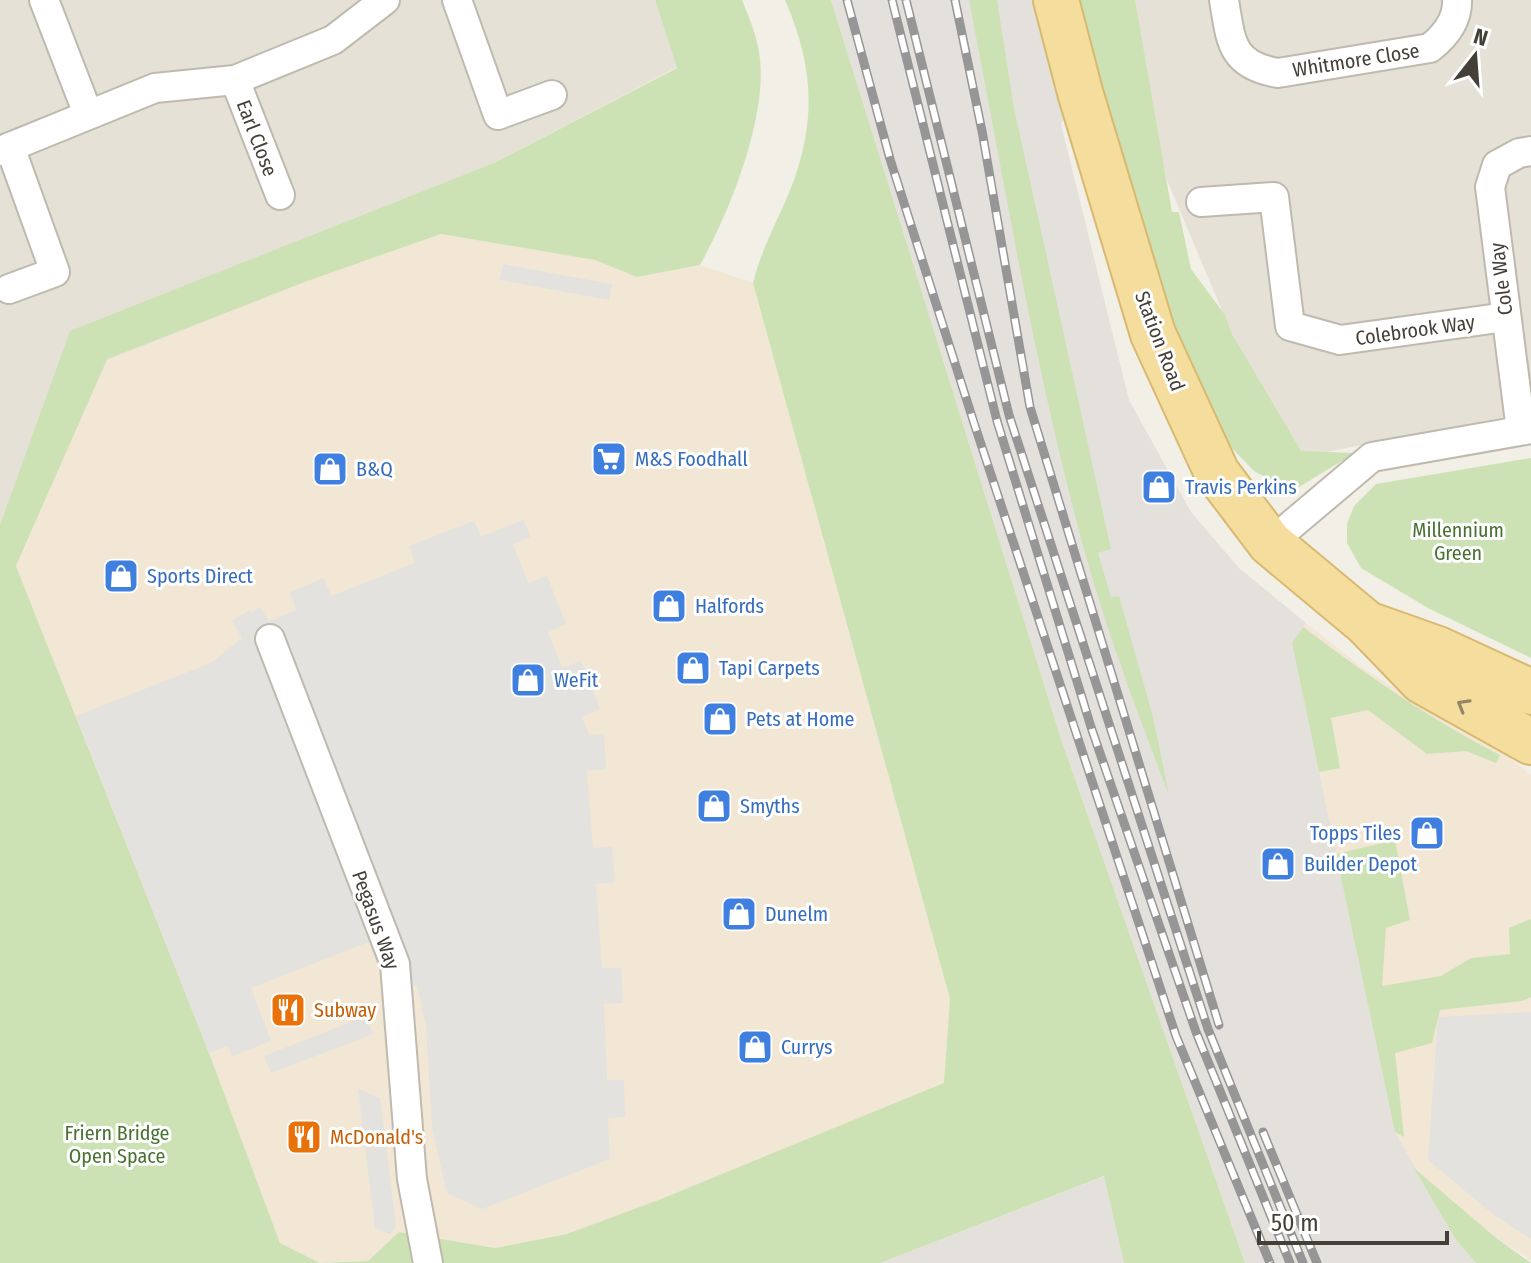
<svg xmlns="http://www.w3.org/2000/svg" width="1531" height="1263" font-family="'Fira Sans Condensed',sans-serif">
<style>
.residential{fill:#e5e1d6}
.commercial{fill:#f2e6d4;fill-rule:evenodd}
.industrial{fill:#e4e1dc}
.green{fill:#cde2b4}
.parking{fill:#e3e2df}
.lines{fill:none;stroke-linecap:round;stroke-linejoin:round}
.minor-casing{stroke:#bfb9ae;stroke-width:32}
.primary-casing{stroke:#d8b96f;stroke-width:48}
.minor{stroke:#fff;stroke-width:28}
.primary{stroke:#f5dd9e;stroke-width:44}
.rail-casing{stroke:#969696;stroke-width:9}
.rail{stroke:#fff;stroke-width:6;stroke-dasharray:18;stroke-linecap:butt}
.oneway{stroke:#948665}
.labels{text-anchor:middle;stroke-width:6;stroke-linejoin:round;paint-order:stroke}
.street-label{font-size:20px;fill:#443f37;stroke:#fff}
.shop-label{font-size:20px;fill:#366cbe;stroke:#fff;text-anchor:start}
.park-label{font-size:20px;fill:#487130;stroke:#fff}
.food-label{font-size:20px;fill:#c56008;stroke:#fff;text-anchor:start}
</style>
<rect width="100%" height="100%" fill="#f2efe7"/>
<g class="residential">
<polygon points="0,0 655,0 677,67 494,163 0,525"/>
<polygon points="1127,0 1531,0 1531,412 1285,460 1167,180"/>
</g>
<g class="commercial">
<path d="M 441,234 L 595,260 L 637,277 L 700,265 L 753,283 L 950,999 L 944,1084 L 661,1199 L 567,1234 L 495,1248 L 399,1232 L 368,1261 L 320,1263 L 280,1243 L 206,1045 L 16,566 L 107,360 L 307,281 ZM 503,264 L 611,284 L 609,300 L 501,280 Z"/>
<polygon points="1306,623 1363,668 1446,722 1507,756 1531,775 1531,1260 1495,1237 1414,1168 1395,1132 1292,643"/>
</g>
<g class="industrial">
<polygon points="831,0 1056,0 1080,92 1061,124 1129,400 1191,512 1239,568 1306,623 1292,643 1395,1132 1456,1240 1476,1263 1245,1263 1061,739"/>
<polygon points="1105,1176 1124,1263 880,1263"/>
</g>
<g class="green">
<path d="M 655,0 L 742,0 C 748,15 755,31 758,47 C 772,108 730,212 700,265 L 637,277 L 595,260 L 441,234 L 307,281 L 107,359 L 16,566 L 206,1045 L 280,1243 L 320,1263 L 0,1263 L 0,525 L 70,331 L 494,163 L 677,68 Z"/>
<path d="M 785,0 L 831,0 L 1061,739 L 1245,1263 L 1124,1263 L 1104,1176 L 880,1263 L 321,1263 L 368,1261 L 399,1232 L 495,1248 L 567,1234 L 661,1199 L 944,1083 L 950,999 L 753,283 C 762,246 781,215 794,180 C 817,114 812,63 785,0 Z"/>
<path d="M 969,0 L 997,0 L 1014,108 L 1111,549 L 1098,553 L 1111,597 L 1119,596 L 1153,717 L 1169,795 C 1137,712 1105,627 1082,542 C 1034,365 1004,180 969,0 Z"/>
<polygon points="1076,0 1135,0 1172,212 1179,212 1191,269 1225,315 1232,334 1301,451 1355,453 1299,487 1285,488 1254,471 1225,441 1193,377 1138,223"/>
<polygon points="1531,458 1531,658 1428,608 1361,568 1347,543 1347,524 1354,506 1376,484"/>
<path d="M 1303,627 C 1367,675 1429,719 1500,755 L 1496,763 L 1466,751 L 1427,754 L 1368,710 L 1331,718 L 1340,768 L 1319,772 L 1292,643 Z"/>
<polygon points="1395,840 1410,920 1386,928 1382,986 1441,976 1471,958 1510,954 1509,928 1531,919 1531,997 1522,1001 1440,1010 1432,1043 1395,1053 1404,1137 1395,1132 1336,854"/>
<polygon points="1414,1168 1495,1237 1531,1263 1476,1263 1456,1240"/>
</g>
<g class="parking">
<polygon points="503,264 612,284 609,300 500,280"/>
<polygon points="524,520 530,537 513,544 528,583 547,576 566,624 548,632 562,668 581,661 600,709 582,717 589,735 604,734 606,769 587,771 593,848 612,847 615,882 596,884 602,968 621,968 623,1003 604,1004 607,1080 624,1080 625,1117 608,1118 610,1159 482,1209 447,1193 432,1127 426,1027 417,985 389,995 369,942 251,988 271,1041 232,1056 228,1046 209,1053 76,716 211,663 242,638 232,621 249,610 251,613 260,607 269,621 296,610 290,592 324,578 331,596 415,563 409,546 430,538 474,521 481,537"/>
<polygon points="1531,1012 1531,1239 1494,1215 1428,1160 1438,1017"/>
<polygon points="366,1016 373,1034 271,1073 264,1056"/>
<polygon points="358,1089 380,1098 396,1226 390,1234 375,1228"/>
</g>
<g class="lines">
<defs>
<g id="minor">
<polyline points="44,0 88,114"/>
<polyline points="457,0 498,115 552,95"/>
<path d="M 1224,0 C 1231,42 1231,65 1278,73 L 1430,48 C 1445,36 1458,21 1457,0"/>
<polyline points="235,80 280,195"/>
<polyline points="0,151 155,88 235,80 333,40 385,0"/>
<polyline points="1201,202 1274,197 1290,326 1340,340 1506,317"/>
<polyline points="9,289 55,272 10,147"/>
<polyline points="1521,430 1490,187 1497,165 1519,153 1531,151"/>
<polyline points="1270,543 1372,457 1531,429"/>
<polyline points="270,639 395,964 412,1179 428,1263"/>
</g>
<g id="primary">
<polyline points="1056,0 1080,92 1153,334 1217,473 1270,543 1366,623 1422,681 1531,742"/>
<polyline points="1376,627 1438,649 1531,692"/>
</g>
</defs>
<use href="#minor" class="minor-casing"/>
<use href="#primary" class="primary-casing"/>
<use href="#minor" class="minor"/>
<use href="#primary" class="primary"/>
<defs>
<g id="rail">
<polyline points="847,0 890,159 974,423 1176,1036 1270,1263"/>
<polyline points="892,0 997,421 1091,727 1196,1032 1290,1263"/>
<polyline points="906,0 1009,415 1208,1029 1303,1263"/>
<polyline points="955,0 982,131 1030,407 1219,1025"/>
<polyline points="1263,1132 1317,1263"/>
</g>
</defs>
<use href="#rail" class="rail-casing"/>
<use href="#rail" class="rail"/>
</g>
<defs><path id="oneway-chevron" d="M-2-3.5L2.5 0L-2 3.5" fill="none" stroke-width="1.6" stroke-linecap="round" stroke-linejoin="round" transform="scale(2)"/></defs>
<use class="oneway" href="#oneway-chevron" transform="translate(1463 705) rotate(-150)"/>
<defs>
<symbol id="supermarket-square" viewBox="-11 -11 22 22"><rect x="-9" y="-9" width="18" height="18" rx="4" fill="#3f7fe0" stroke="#fff"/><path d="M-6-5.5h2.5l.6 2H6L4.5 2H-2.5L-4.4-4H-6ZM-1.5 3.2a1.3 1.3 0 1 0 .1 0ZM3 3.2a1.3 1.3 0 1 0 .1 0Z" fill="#fff"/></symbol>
<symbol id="shop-square" viewBox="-11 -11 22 22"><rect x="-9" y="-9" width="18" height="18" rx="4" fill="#3f7fe0" stroke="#fff"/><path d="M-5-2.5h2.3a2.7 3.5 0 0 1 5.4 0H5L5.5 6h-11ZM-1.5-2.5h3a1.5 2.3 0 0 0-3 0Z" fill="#fff"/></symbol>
<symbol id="restaurant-square" viewBox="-11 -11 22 22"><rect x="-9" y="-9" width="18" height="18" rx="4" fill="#e8710a" stroke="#fff"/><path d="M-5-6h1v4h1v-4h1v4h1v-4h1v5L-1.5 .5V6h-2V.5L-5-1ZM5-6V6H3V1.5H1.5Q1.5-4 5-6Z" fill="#fff"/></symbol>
</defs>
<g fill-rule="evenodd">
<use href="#supermarket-square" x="589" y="439" width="40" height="40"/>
<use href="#shop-square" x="310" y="449" width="40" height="40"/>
<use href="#shop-square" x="1139" y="467" width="40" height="40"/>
<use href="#shop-square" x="101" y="556" width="40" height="40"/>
<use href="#shop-square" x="649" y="586" width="40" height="40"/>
<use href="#shop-square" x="673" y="648" width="40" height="40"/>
<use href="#shop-square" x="508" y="660" width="40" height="40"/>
<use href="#shop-square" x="700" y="699" width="40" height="40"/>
<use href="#shop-square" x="694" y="786" width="40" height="40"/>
<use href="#shop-square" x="1407" y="813" width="40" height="40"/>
<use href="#shop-square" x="1258" y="844" width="40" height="40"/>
<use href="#shop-square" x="719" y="894" width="40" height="40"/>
<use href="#restaurant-square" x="268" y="990" width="40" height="40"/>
<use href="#shop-square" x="735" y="1027" width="40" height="40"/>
<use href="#restaurant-square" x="284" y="1117" width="40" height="40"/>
</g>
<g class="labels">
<g class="street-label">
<text transform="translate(1356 60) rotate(-9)" y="7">Whitmore Close</text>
<text transform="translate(257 138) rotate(69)" y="7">Earl Close</text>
<text transform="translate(1501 279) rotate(-97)" y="7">Cole Way</text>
<text transform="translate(1415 330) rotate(-8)" y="7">Colebrook Way</text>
<text transform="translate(1160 341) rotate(69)" y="7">Station Road</text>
<text transform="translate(376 920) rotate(70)" y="7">Pegasus Way</text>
</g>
<g class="shop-label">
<text x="635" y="466">M&amp;S Foodhall</text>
<text x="356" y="476">B&amp;Q</text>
<text x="1185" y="494">Travis Perkins</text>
<text x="147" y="583">Sports Direct</text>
<text x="695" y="613">Halfords</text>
<text x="719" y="675">Tapi Carpets</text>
<text x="554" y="687">WeFit</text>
<text x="746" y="726">Pets at Home</text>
<text x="740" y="813">Smyths</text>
<text x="1401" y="840" text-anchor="end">Topps Tiles</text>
<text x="1304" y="871">Builder Depot</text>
<text x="765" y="921">Dunelm</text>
<text x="781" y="1054">Currys</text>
</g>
<g class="park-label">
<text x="1458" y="537">Millennium<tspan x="1458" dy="23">Green</tspan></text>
<text x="117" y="1140">Friern Bridge<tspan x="117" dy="23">Open Space</tspan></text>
</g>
<g class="food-label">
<text x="314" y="1017">Subway</text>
<text x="330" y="1144">McDonald's</text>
</g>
</g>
<g transform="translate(1475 56) rotate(17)" stroke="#ffffff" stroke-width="6" paint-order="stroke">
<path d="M0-6L14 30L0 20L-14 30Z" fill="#443f37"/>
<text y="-12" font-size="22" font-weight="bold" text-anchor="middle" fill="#443f37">N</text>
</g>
<path d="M1259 1231v12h188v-12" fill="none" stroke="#443f37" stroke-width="4"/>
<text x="1271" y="1231" font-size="24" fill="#443f37" stroke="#ffffff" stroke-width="6" paint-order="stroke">50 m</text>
</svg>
